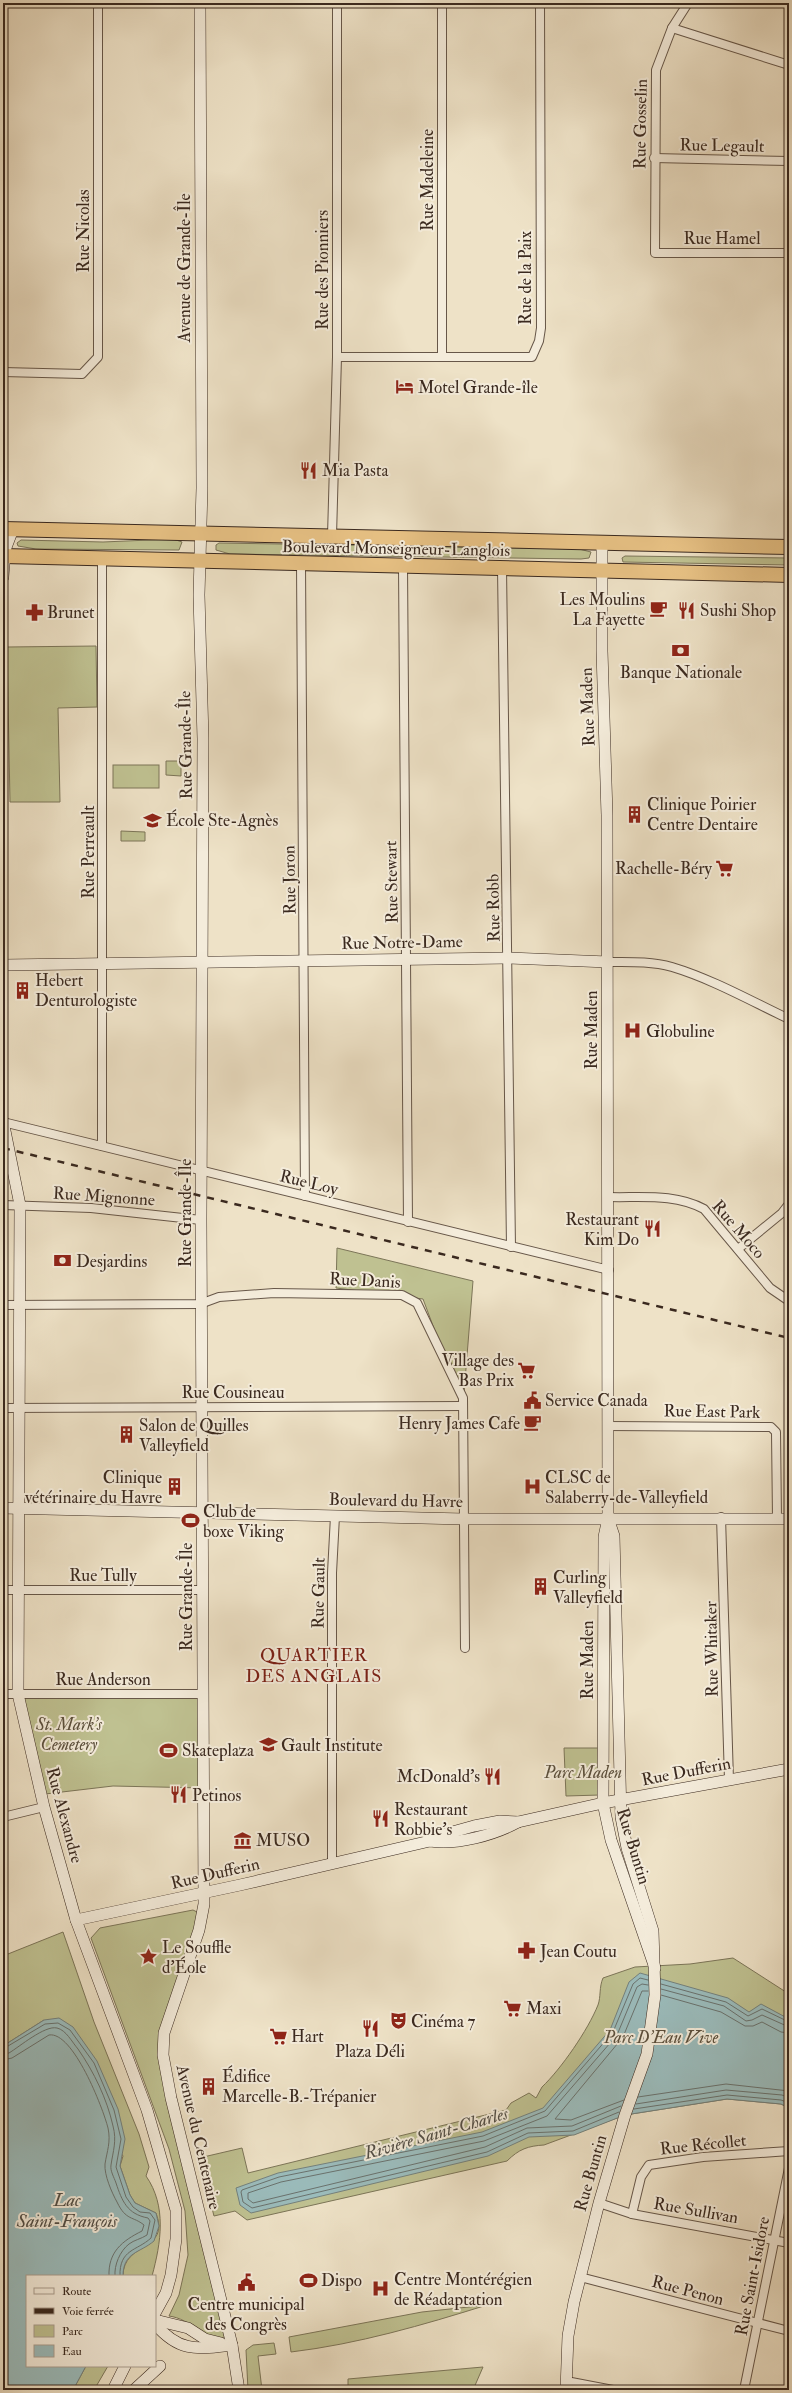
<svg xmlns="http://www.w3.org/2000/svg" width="792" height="2393" font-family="'IM FELL Double Pica',serif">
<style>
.green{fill:#bfc191;stroke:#7c7558}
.water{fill:#9bbcbc;stroke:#74817d}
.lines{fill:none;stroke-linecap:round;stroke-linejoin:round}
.shore{stroke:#6a726e;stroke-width:1}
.street-casing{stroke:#675749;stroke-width:10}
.secondary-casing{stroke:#3a291f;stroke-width:12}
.highway-casing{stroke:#3a291f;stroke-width:16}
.street{stroke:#f4ecdb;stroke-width:8}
.secondary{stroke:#f4ecdb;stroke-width:11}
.highway{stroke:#e7c184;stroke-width:14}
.rail{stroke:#3a291f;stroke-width:2.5;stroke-dasharray:7 7;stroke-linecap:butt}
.labels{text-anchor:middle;stroke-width:4;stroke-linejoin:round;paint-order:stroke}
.street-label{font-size:17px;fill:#3a291f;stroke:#f4ecdb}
.poi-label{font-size:17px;fill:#3a291f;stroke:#f4ecdb;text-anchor:start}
.park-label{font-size:17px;font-style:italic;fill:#5b4f3c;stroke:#f4ecdb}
.neighbourhood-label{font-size:18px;letter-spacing:1px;fill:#7a1f14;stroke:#f4ecdb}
.water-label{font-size:18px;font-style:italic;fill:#524e46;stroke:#f4ecdb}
</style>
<rect width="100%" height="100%" fill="#eee2c7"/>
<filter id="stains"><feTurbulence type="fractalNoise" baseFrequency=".005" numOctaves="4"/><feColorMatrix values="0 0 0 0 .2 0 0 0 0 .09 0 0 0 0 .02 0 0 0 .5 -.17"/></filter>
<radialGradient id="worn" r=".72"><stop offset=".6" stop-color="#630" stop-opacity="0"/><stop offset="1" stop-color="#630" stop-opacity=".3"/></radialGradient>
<g class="green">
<polygon points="173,539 182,542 179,550 36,549 18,546 17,543 21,540 103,542"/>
<polygon points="219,543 579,549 591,552 589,558 581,559 230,554 216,550 216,545"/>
<polygon points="625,556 789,558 789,565 623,562 622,558"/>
<polygon points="96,646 97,707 58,708 60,802 10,802 7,647"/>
<polygon points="166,761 181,761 181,776 166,775"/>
<rect x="113" y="765" width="46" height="23"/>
<polygon points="121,831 145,832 145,841 121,841"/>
<polygon points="337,1248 473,1281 463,1406 423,1299 336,1288"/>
<polygon points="203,1694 203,1788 113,1786 45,1794 23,1695"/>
<polygon points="564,1748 600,1748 600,1795 566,1796"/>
<path d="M 193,1910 L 197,1912 L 197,1923 L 160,2045 L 225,2338 C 203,2339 191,2319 169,2316 L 179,2295 L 188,2255 L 185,2211 L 169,2149 L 91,1938 L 100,1928 Z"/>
<path d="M 63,1932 L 94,2022 L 139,2134 L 149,2167 L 146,2176 C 167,2206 161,2243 152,2276 L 123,2276 C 123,2241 171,2252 156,2213 L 135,2203 L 130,2195 L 120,2166 L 123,2156 L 44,2020 L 3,2046 L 3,1956 Z"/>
<path d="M 733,1958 L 789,1994 L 789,2108 L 781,2104 L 727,2099 L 625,2115 L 544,2145 C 528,2146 519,2149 507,2161 L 247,2220 L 235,2211 L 214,2216 L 199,2158 L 242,2148 L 248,2173 L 506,2110 L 511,2103 L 529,2093 L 536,2098 L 542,2087 C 561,2069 588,2030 598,2005 C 601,1997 599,1987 603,1978 L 635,1967 L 690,1964 Z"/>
<path d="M 487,2305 C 423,2325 358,2344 291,2352 L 289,2337 L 422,2312 Z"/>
<polygon points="274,2343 276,2354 258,2356 262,2390 248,2390 246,2350 253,2345"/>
<polygon points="86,2366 108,2366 94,2390 73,2390"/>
<polygon points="483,2367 473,2390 348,2390 348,2379"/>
</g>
<g class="water">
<polygon points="640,1973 728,1998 749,2012 761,2004 789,2019 789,2108 781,2104 727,2099 625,2115 574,2135 529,2137 488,2156 251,2213 240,2205 236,2188 278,2173 482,2132 543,2108 610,2030 629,1982"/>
<path d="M 59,2018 L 73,2027 L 97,2061 L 118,2109 L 125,2139 L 120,2166 L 130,2195 L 135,2203 L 156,2213 L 159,2226 L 154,2241 C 140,2253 123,2252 123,2276 L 27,2276 L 27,2366 L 86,2366 L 73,2390 L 3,2390 L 3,2046 L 44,2020 Z"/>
</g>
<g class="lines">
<g class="shore">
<polyline points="661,1984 726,2002 748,2016 762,2009 789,2022"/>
<polyline points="661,1989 724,2006 746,2021 752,2020 762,2015 789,2027"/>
<polyline points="661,1995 721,2012 745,2026 753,2026 762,2022 781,2032 789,2033"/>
<path d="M 3,2049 L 45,2024 L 58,2023 L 70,2030 L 94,2063 L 114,2110 L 121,2139 L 116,2167 L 126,2197 L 133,2207 L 140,2212 L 150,2213 L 155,2220 L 151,2238 C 137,2251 119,2249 120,2276"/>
<path d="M 3,2054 L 9,2053 C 19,2047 45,2025 57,2028 C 66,2030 72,2042 78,2049 C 94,2072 107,2099 113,2126 C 117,2141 113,2151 111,2165 C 110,2171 114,2177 116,2183 C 122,2201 127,2214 148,2218 L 150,2221 L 147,2235 C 141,2239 134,2240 129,2244 C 120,2251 114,2265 115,2276"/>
<path d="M 3,2060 L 12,2058 L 49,2035 C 73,2031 103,2108 108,2128 C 111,2142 107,2151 105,2164 C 104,2175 112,2193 117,2202 C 126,2221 133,2216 144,2225 L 142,2231 C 122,2241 108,2252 109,2276"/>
<polyline points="638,2097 726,2084 789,2091"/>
<polyline points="624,2100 571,2120 555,2119 623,2037 642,1991 648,1991"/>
<polyline points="636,2104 726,2090 782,2095 789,2098"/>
<polyline points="621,2106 572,2126 527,2128 485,2147 253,2203 248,2199 248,2193 281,2182 484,2141 547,2116 617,2035 637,1987 642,1984 648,1985"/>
<polyline points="634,2109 727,2095 781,2100 789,2103"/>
<polyline points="619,2112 573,2131 528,2133 487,2152 252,2208 243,2202 241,2192 242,2190 279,2177 483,2136 545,2111 613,2032 633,1984 640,1978 648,1980"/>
</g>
<defs>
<g id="street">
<polyline points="688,3 672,28 656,70 655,253 789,253"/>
<polyline points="672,28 789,65"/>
<polyline points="654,158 789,161"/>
<polyline points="337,357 532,357 539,341 541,328 540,3"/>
<polyline points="442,357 442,3"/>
<polyline points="3,372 82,374 98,357 98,3"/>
<polyline points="332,536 337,357 337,3"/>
<polyline points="301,563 305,1196"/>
<polyline points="403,566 408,1222"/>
<polyline points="502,568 511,1247"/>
<path d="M 608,962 C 629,962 651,961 672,967 C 712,979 751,1001 789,1019"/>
<polyline points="3,1122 609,1270"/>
<polyline points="102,1146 102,559"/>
<path d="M 608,1197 C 641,1198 674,1193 704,1209 L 770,1288 L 789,1301"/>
<polyline points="3,1205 91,1208 201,1220"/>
<polyline points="738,1249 782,1213 789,1204"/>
<polyline points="3,1305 200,1304 219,1297 274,1293 402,1295 417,1303 463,1398 465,1648"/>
<polyline points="3,1408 463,1406"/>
<polyline points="607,1426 771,1427 776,1432 777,1519"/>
<polyline points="721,1517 729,1780"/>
<polyline points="3,1590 203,1590"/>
<polyline points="3,1694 203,1694"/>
<polyline points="3,1817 44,1807"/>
<polyline points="332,1863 332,1573 335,1516"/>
<polyline points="599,2203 632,2214 789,2243"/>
<polyline points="632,2214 641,2177 649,2165 703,2157 789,2151"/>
<polyline points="580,2277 789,2331"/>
<polyline points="566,2381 613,2390"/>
<polyline points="744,2390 789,2168"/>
</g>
<g id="secondary">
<polyline points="200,3 202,488 199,595 203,739 201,1220 204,1904 199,1930 164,2033 163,2055 171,2098 232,2345 239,2390"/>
<polyline points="602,543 602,651 607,815 608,1518 604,1537 603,1803 611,1840 655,1968"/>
<polyline points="3,577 5,550 13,529"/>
<polyline points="3,965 509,958 608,962"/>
<polyline points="3,1121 20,1205 18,1694 44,1807 76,1920 147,2110 176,2210 176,2239 171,2275 166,2293 155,2313"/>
<polyline points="3,1508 464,1519 789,1519"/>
<polyline points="430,1841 438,1836 474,1826 500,1821 518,1822 603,1803 789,1769"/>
<path d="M 76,1920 L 240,1885 L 430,1841 C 458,1845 494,1835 518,1822"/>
<polyline points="155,2320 188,2328 205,2339 221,2343"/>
<path d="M 155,2324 C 180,2353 197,2349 232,2345"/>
<polyline points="113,2390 125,2366"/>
<polyline points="134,2390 160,2366"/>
<polyline points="566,2390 568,2336 574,2302 599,2203 625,2115 647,2054 655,1995 653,1931 627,1848 621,1817 614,1536 608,1518"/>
</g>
<g id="highway">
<polyline points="3,529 789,547"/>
<polyline points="3,556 789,575"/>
</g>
</defs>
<use href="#street" class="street-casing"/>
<use href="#secondary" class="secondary-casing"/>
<use href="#highway" class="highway-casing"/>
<use href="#street" class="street"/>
<use href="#secondary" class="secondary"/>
<use href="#highway" class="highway"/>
<polyline class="rail" points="3,1148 789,1338"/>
</g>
<defs>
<symbol id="hotel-bare" viewBox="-9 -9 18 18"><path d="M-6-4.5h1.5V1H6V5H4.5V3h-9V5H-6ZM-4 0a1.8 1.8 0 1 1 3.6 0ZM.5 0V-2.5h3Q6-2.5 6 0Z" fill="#8f2418" stroke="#f4ecdb" stroke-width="2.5" paint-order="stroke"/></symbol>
<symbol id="restaurant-bare" viewBox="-9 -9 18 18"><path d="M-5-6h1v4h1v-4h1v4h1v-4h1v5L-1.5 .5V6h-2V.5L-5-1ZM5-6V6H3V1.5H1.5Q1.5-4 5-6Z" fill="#8f2418" stroke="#f4ecdb" stroke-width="2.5" paint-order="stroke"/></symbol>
<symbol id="cafe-bare" viewBox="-9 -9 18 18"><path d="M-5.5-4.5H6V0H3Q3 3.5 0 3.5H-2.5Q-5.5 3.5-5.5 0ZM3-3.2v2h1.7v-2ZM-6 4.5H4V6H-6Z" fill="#8f2418" stroke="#f4ecdb" stroke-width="2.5" paint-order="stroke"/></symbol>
<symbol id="pharmacy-bare" viewBox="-9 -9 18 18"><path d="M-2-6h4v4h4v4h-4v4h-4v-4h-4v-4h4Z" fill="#8f2418" stroke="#f4ecdb" stroke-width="2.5" paint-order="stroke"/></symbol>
<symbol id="bank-bare" viewBox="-9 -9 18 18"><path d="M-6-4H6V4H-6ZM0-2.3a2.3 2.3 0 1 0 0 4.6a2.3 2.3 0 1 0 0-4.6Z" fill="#8f2418" stroke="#f4ecdb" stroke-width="2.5" paint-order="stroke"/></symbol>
<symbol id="building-bare" viewBox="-9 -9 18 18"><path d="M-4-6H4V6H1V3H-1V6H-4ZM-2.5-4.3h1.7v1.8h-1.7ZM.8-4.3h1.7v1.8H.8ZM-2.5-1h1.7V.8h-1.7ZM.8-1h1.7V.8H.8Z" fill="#8f2418" stroke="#f4ecdb" stroke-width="2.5" paint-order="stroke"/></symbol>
<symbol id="school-bare" viewBox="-9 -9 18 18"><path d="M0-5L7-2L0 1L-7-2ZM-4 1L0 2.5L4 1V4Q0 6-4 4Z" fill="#8f2418" stroke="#f4ecdb" stroke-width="2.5" paint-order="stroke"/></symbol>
<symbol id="supermarket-bare" viewBox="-9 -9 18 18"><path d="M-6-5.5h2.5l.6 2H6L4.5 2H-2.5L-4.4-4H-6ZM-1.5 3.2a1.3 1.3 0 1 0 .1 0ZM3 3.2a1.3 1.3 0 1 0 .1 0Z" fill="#8f2418" stroke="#f4ecdb" stroke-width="2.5" paint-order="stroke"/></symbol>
<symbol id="hospital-bare" viewBox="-9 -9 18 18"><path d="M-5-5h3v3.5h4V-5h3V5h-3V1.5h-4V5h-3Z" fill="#8f2418" stroke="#f4ecdb" stroke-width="2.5" paint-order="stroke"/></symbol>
<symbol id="civic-bare" viewBox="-9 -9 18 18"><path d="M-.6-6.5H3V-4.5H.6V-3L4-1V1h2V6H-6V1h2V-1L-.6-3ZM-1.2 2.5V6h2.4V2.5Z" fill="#8f2418" stroke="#f4ecdb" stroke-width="2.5" paint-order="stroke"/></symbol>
<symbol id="stadium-bare" viewBox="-9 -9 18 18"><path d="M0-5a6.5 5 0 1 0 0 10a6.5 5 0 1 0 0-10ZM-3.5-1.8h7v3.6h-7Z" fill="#8f2418" stroke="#f4ecdb" stroke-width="2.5" paint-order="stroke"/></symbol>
<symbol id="museum-bare" viewBox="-9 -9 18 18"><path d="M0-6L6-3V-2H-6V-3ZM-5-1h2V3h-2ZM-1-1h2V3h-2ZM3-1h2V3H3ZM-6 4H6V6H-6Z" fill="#8f2418" stroke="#f4ecdb" stroke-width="2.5" paint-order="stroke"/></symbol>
<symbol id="sight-bare" viewBox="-9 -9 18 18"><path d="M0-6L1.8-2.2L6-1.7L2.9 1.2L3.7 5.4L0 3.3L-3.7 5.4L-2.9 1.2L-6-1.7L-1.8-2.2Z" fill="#8f2418" stroke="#f4ecdb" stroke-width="2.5" paint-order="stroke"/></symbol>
<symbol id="theatre-bare" viewBox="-9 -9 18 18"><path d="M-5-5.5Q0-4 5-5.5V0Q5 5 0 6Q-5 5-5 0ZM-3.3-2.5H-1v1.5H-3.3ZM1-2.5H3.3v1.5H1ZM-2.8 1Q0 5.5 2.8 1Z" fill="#8f2418" stroke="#f4ecdb" stroke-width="2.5" paint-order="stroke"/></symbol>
</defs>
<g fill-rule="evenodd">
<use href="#hotel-bare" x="392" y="374" width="25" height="25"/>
<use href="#restaurant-bare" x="296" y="458" width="25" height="25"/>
<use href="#cafe-bare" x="646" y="596" width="25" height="25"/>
<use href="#restaurant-bare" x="674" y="598" width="25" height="25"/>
<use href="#pharmacy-bare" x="22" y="600" width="25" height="25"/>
<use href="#bank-bare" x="668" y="638" width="25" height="25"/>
<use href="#building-bare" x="622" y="802" width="25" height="25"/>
<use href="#school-bare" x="140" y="808" width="25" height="25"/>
<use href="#supermarket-bare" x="712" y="856" width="25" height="25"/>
<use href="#building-bare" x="10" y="978" width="25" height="25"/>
<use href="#hospital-bare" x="620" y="1018" width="25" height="25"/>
<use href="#restaurant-bare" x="640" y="1216" width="25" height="25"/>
<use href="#bank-bare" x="50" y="1248" width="25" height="25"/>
<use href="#supermarket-bare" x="514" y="1358" width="25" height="25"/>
<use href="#civic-bare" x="520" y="1388" width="25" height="25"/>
<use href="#cafe-bare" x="520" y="1410" width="25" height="25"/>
<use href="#building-bare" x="114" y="1422" width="25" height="25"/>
<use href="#building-bare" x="162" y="1474" width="25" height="25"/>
<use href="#hospital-bare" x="520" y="1474" width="25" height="25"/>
<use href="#stadium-bare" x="178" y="1508" width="25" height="25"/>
<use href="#building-bare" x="528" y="1574" width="25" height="25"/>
<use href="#school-bare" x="256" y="1732" width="25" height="25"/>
<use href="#stadium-bare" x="156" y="1738" width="25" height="25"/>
<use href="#restaurant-bare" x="480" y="1764" width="25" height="25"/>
<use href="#restaurant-bare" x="166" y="1782" width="25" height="25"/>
<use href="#restaurant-bare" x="368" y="1806" width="25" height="25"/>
<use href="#museum-bare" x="230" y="1828" width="25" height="25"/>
<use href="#pharmacy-bare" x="514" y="1938" width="25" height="25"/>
<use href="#sight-bare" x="136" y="1944" width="25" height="25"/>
<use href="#supermarket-bare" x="500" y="1996" width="25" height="25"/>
<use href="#theatre-bare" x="386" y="2008" width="25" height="25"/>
<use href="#restaurant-bare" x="358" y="2016" width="25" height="25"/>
<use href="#supermarket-bare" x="266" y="2024" width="25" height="25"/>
<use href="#building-bare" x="196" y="2074" width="25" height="25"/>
<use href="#stadium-bare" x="296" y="2268" width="25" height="25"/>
<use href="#civic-bare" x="234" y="2270" width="25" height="25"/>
<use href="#hospital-bare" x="368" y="2276" width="25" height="25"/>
</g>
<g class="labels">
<g class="street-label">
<text transform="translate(640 124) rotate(-89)" y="6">Rue Gosselin</text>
<text transform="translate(722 145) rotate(1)" y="6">Rue Legault</text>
<text transform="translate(427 180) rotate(-90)" y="6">Rue Madeleine</text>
<text transform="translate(83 231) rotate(-90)" y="6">Rue Nicolas</text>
<text x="722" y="244">Rue Hamel</text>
<text transform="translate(184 268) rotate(-90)" y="6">Avenue de Grande-Île</text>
<text transform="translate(322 270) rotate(-90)" y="6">Rue des Pionniers</text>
<text transform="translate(525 278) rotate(-90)" y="6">Rue de la Paix</text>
<text transform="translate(396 548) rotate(1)" y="6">Boulevard Monseigneur-Langlois</text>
<text transform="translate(587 707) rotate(-92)" y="6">Rue Maden</text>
<text transform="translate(185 745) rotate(-91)" y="6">Rue Grande-Île</text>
<text transform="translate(88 852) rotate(-90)" y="6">Rue Perreault</text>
<text transform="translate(289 880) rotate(-91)" y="6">Rue Joron</text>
<text transform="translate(391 882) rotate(-91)" y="6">Rue Stewart</text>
<text transform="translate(493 908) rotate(-91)" y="6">Rue Robb</text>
<text transform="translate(402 942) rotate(-1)" y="6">Rue Notre-Dame</text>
<text transform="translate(591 1030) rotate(-90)" y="6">Rue Maden</text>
<text transform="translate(309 1182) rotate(14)" y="6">Rue Loy</text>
<text transform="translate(104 1196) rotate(4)" y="6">Rue Mignonne</text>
<text transform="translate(185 1213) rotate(-90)" y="6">Rue Grande-Île</text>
<text transform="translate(739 1229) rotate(49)" y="6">Rue Moco</text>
<text transform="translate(365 1280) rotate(3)" y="6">Rue Danis</text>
<text x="233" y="1398">Rue Cousineau</text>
<text transform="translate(712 1411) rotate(1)" y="6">Rue East Park</text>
<text transform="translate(396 1500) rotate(1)" y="6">Boulevard du Havre</text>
<text x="103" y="1581">Rue Tully</text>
<text transform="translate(318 1593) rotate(-89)" y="6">Rue Gault</text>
<text transform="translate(186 1597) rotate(-90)" y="6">Rue Grande-Île</text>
<text transform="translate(711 1649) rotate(-91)" y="6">Rue Whitaker</text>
<text transform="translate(587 1660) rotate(-90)" y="6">Rue Maden</text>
<text x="103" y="1685">Rue Anderson</text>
<text transform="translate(686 1771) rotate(-11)" y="6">Rue Dufferin</text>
<text transform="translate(65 1815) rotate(75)" y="6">Rue Alexandre</text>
<text transform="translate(634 1846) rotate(73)" y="6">Rue Buntin</text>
<text transform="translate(215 1873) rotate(-13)" y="6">Rue Dufferin</text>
<text transform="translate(199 2137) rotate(77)" y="6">Avenue du Centenaire</text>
<text transform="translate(703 2144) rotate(-6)" y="6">Rue Récollet</text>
<text transform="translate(590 2173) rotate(-74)" y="6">Rue Buntin</text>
<text transform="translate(696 2210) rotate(10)" y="6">Rue Sullivan</text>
<text transform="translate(752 2276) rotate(-79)" y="6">Rue Saint-Isidore</text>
<text transform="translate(688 2290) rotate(15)" y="6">Rue Penon</text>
</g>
<g class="poi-label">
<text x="418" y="393">Motel Grande-île</text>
<text x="322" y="476">Mia Pasta</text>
<text x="645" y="605" text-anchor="end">Les Moulins<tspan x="645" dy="20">La Fayette</tspan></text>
<text x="700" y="616">Sushi Shop</text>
<text x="47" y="618">Brunet</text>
<text x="681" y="678" text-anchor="middle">Banque Nationale</text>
<text x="647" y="810">Clinique Poirier<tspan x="647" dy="20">Centre Dentaire</tspan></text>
<text x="166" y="826">École Ste-Agnès</text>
<text x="712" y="874" text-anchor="end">Rachelle-Béry</text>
<text x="35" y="986">Hebert<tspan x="35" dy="20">Denturologiste</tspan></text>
<text x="646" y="1037">Globuline</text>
<text x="639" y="1225" text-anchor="end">Restaurant<tspan x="639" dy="20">Kim Do</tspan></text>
<text x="76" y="1267">Desjardins</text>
<text x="514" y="1366" text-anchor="end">Village des<tspan x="514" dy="20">Bas Prix</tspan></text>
<text x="545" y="1406">Service Canada</text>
<text x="520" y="1429" text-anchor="end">Henry James Cafe</text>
<text x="139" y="1431">Salon de Quilles<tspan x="139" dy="20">Valleyfield</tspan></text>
<text x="162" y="1483" text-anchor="end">Clinique<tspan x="162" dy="20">vétérinaire du Havre</tspan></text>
<text x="545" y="1483">CLSC de<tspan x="545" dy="20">Salaberry-de-Valleyfield</tspan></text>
<text x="203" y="1517">Club de<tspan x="203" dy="20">boxe Viking</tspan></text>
<text x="553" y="1583">Curling<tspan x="553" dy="20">Valleyfield</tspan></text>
<text x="281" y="1751">Gault Institute</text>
<text x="182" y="1756">Skateplaza</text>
<text x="480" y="1782" text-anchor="end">McDonald's</text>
<text x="192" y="1801">Petinos</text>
<text x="394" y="1815">Restaurant<tspan x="394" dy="20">Robbie's</tspan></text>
<text x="256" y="1846">MUSO</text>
<text x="162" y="1953">Le Souffle<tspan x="162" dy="20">d'Éole</tspan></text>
<text x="540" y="1957">Jean Coutu</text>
<text x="526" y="2014">Maxi</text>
<text x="411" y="2027">Cinéma 7</text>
<text x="291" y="2042">Hart</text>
<text x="370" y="2057" text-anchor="middle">Plaza Déli</text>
<text x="222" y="2082">Édifice<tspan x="222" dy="20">Marcelle-B.-Trépanier</tspan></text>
<text x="394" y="2285">Centre Montérégien<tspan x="394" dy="20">de Réadaptation</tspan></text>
<text x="321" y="2286">Dispo</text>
<text x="246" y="2310" text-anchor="middle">Centre municipal<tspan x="246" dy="20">des Congrès</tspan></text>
</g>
<g class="park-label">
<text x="69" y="1730">St. Mark's<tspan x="69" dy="20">Cemetery</tspan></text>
<text x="583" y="1778">Parc Maden</text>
<text x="661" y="2043">Parc D'Eau Vive</text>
</g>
<g class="neighbourhood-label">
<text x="314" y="1661">QUARTIER<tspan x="314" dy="21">DES ANGLAIS</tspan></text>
</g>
<g class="water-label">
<text transform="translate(436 2133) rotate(-16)" y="6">Rivière Saint-Charles</text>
<text x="67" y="2206">Lac<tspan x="67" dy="21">Saint-François</tspan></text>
</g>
</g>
<rect width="792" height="2393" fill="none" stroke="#eee2c7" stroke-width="16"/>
<rect x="4" y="4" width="784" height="2385" fill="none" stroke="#3a291f" stroke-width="2"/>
<rect x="8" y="8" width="776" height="2377" fill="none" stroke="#3a291f"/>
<rect x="26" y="2275" width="130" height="92" fill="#f4ecdb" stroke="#aa9e90"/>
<rect x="34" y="2288" width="20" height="6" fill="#f4ecdb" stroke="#aa9e90"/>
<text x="62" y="2295" font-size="12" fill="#3a291f">Route</text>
<rect x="34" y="2308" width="20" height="6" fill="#3a291f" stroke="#aa9e90"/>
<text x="62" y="2315" font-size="12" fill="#3a291f">Voie ferrée</text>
<rect x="34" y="2325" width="20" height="12" fill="#bfc191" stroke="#aa9e90"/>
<text x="62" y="2335" font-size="12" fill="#3a291f">Parc</text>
<rect x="34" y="2345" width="20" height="12" fill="#9bbcbc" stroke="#aa9e90"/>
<text x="62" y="2355" font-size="12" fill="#3a291f">Eau</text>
<rect width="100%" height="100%" filter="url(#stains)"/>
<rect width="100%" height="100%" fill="url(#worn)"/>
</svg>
